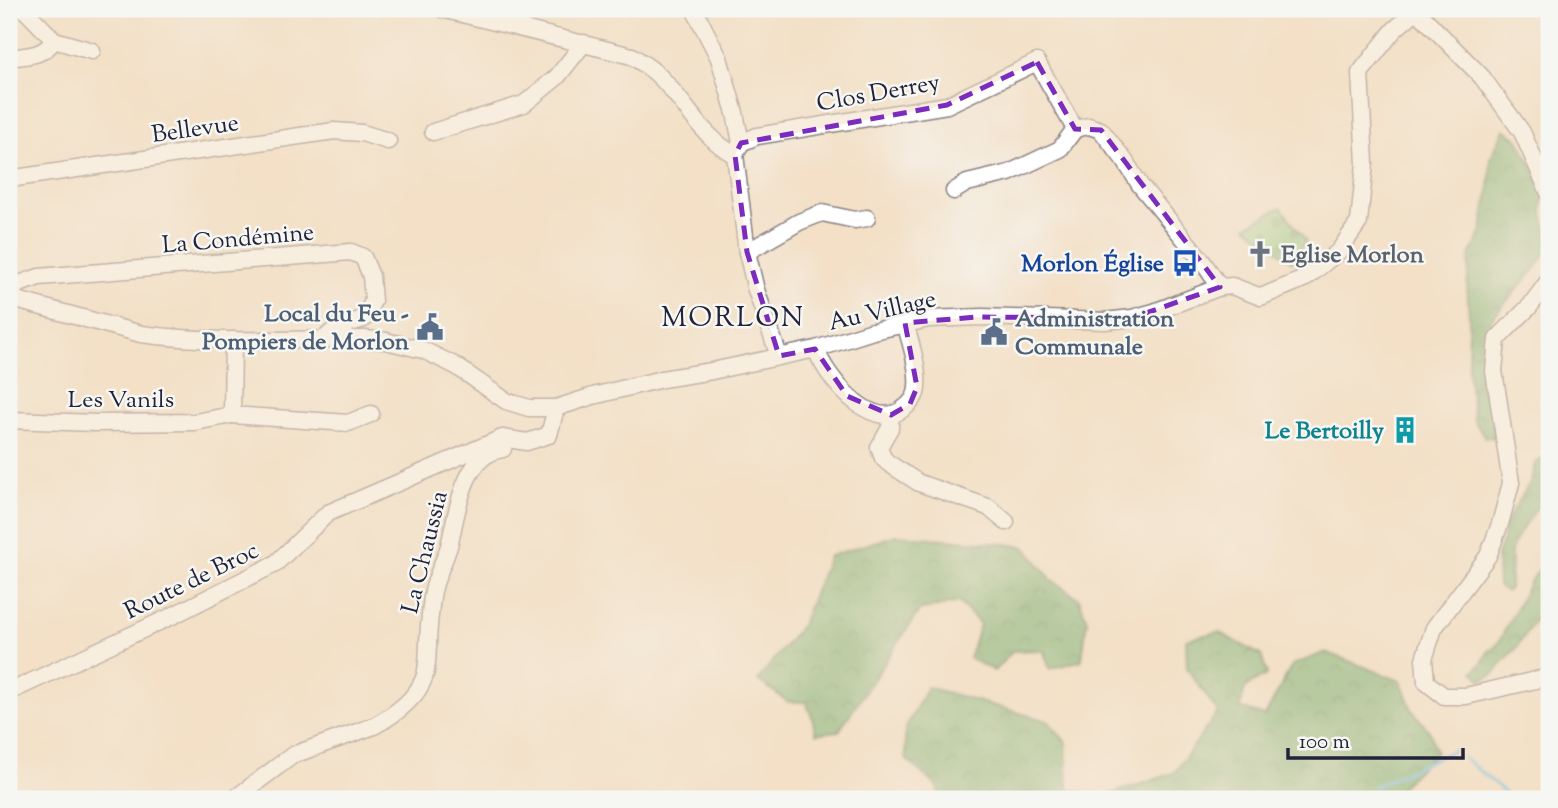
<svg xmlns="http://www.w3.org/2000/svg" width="1558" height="808" font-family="'Sorts Mill Goudy',serif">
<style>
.forest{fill:url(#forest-crowns);stroke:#4a6856;stroke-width:2}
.cemetery{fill:url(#cemetery-stones);stroke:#57765e;stroke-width:2}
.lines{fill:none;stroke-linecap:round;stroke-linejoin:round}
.stream{stroke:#67bee4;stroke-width:3.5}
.minor-casing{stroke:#8a8181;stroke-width:19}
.minor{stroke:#fff;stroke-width:16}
.marked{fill:none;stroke:#7b2cbf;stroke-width:5;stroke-dasharray:14 9;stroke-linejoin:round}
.labels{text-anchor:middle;stroke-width:5;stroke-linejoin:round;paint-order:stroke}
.street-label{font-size:24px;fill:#22223b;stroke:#f6f6f2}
.worship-label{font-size:24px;font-weight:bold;fill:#5b616d;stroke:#f6f6f2;text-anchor:start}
.transit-label{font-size:24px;font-weight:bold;fill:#164399;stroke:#f6f6f2;text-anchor:end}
.service-label{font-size:24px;font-weight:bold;fill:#4e5e75;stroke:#f6f6f2;text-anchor:end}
.culture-label{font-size:24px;font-weight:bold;fill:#0d838f;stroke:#f6f6f2;text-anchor:end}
.quarter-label{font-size:28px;letter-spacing:2px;fill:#22223b;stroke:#f6f6f2}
</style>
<defs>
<pattern id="forest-crowns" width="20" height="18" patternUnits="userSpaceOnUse" patternTransform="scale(1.75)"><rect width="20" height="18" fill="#71af70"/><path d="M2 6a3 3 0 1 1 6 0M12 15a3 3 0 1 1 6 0" fill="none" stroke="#5c8e5d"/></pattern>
<pattern id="cemetery-stones" width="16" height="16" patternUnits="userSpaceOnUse" patternTransform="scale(1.75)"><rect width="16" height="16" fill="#8ccb82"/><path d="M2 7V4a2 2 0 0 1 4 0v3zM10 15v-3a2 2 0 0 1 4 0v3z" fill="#78ae71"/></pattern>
</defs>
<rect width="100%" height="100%" fill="#f6f6f2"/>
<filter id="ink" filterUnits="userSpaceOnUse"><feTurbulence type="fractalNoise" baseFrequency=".0143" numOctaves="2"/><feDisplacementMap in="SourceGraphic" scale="14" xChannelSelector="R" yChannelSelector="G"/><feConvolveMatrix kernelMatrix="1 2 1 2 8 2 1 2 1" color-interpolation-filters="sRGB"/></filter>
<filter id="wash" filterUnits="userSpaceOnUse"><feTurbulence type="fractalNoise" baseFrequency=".00686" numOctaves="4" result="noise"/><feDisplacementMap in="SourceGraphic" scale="28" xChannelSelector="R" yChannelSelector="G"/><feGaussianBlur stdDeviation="1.57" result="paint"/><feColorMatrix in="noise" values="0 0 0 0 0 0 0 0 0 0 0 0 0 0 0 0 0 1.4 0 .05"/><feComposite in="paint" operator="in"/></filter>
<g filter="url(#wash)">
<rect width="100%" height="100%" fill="#f3e0c7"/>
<g class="forest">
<polygon points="1504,129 1518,139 1544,189 1542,210 1549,237 1549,248 1535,269 1491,319 1496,438 1485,437 1474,421 1468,370 1469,317 1467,286 1470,255 1481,234 1489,191 1491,158"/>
<polygon points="1549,453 1549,490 1516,538 1511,552 1510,588 1507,592 1498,586 1497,555 1503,539 1505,524 1531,481 1535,464"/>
<polygon points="896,535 1006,544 1025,547 1052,580 1079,599 1087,620 1082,660 1050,669 1043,650 1013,651 994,671 969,658 980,624 959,602 919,611 839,731 816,734 812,717 806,702 788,702 758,680 802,624 829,556"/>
<polygon points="1549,556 1549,589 1547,602 1515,650 1503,662 1494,674 1482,680 1473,672 1482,663 1488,652 1498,644 1529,583"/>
<polygon points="1218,632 1261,655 1267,674 1245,688 1240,708 1265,716 1292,665 1326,652 1401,681 1412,710 1430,732 1436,752 1399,789 1400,799 1034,799 1030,796 994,795 992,799 916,799 919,796 940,798 936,785 906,759 905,730 927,687 1048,721 1066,742 1068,790 1105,796 1174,773 1218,712 1187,669 1186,639"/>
</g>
<polygon class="cemetery" points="1281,207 1306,241 1292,262 1247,226"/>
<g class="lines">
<g class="stream">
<polyline points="1464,758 1513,799"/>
<polyline points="1373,787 1454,750"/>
</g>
</g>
</g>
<g filter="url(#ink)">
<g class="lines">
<defs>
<g id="minor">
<path d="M 442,9 L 632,56 C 641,62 651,68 659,76 C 685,101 702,138 735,155 L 747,252 L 756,290 L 779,356"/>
<polyline points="694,9 719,58 735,113 741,143"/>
<polyline points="1416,10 1482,77 1522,132 1549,193"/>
<polyline points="54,40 92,51"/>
<path d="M 9,58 C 27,55 43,57 54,40 L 24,9"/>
<polyline points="433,132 524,104 557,77 584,43"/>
<polyline points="735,155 741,143 757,136 947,105 1037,62 1075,129 1089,126 1101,130 1125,161 1140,185 1200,258 1220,287"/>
<polyline points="9,179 334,131 362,133 388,141"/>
<polyline points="954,191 967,183 1009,173 1060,149 1075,129"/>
<polyline points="747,252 799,222 822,213 855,220 867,218"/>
<polyline points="1549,280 1530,306 1497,339 1494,371 1511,483 1500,524 1488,556 1434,628 1424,659 1426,682 1444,696 1466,696 1549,677"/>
<polyline points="9,292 19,284 39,277 351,252 363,257 371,276 373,301 364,319 339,326 324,339"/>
<path d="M 9,298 L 141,334 C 215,344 291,339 365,339 L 386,341 L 423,350 L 456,366 L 506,401 L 529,408 L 556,408 L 593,396 L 662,379 L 712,371 L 816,349 L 873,331 L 929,319 L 982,317 L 1105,321 L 1132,318 L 1154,312 L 1220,287 L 1232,286 L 1261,297 L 1306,278 L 1339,251 L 1359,222 L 1365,163 L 1360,73 L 1394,30 L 1418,9"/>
<path d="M 816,349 C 825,376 871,433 903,409 C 910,404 917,396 917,387 C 919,368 910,341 905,323"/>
<polyline points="232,415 348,423 371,414"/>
<polyline points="891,415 890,428 879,447 883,458 888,463 919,483 988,507 1006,522"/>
<polyline points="9,420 96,423 195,422 232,415 233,340"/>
<polyline points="9,692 172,616 275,564 328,513 502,438 527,442 549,435 556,408"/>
<path d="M 234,799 L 293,755 L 374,726 C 394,715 416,700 424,678 C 428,668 427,656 428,646 C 428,630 430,614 432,597 C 434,579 444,563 449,546 C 457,515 462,454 503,449"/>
</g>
</defs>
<use href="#minor" class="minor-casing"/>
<use href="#minor" class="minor"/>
</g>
</g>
<path d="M0 0H1558V808H0ZM 1037,62 L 1075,129 L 1101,130 L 1220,287 L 1132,318 L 976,317 L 905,323 L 917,387 L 910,404 L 891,415 L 847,396 L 815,349 L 779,356 L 747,252 L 735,155 L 741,143 L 947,105 Z" fill="#f3e0c7" fill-opacity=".55" fill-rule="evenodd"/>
<path class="marked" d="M 1037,62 L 1075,129 L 1101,130 L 1220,287 L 1132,318 L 976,317 L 905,323 L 917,387 L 910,404 L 891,415 L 847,396 L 815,349 L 779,356 L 747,252 L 735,155 L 741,143 L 947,105 Z"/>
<defs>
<symbol id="church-bare" viewBox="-9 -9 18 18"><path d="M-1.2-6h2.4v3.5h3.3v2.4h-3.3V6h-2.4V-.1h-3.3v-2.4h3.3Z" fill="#6b7280" stroke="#f6f6f2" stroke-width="2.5" paint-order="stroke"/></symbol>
<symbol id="bus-bare" viewBox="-9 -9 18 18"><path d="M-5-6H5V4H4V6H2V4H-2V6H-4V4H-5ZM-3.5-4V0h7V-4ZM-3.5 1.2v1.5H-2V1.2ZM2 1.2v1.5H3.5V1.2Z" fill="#1a4fb4" stroke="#f6f6f2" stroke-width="2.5" paint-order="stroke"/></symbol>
<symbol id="civic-bare" viewBox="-9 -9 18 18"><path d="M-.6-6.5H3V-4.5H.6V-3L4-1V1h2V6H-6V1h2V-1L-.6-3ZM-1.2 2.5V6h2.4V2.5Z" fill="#5c6f8a" stroke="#f6f6f2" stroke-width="2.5" paint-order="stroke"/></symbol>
<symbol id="building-bare" viewBox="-9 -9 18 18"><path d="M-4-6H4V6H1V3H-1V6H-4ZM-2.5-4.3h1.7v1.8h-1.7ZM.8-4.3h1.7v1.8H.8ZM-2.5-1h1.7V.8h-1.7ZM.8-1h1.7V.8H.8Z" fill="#0f9aa8" stroke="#f6f6f2" stroke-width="2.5" paint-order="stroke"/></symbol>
</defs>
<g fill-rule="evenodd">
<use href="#church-bare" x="1241" y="235" width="38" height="38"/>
<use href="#bus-bare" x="1166" y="244" width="38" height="38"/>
<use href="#civic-bare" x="411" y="308" width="38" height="38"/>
<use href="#civic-bare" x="975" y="313" width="38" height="38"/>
<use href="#building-bare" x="1386" y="411" width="38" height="38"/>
</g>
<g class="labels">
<g class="street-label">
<text transform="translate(878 92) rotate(-10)" y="8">Clos Derrey</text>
<text transform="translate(195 128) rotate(-8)" y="8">Bellevue</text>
<text transform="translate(238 238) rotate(-5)" y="8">La Condémine</text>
<text transform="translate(882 310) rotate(-13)" y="8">Au Village</text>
<text x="121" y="407">Les Vanils</text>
<text transform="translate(424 552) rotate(-76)" y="8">La Chaussia</text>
<text transform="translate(191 580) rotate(-26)" y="8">Route de Broc</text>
</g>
<g class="worship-label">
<text x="1281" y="262">Eglise Morlon</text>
</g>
<g class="transit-label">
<text x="1164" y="271">Morlon Église</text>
</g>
<g class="service-label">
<text x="409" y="321">Local du Feu -<tspan x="409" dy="28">Pompiers de Morlon</tspan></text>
<text x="1015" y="326" text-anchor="start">Administration<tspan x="1015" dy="28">Communale</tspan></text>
</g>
<g class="culture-label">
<text x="1384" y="438">Le Bertoilly</text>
</g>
<g class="quarter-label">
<text x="733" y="326">MORLON</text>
</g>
</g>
<rect width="1558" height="808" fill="none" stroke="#f6f6f2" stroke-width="35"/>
<path d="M1288 748v10h175v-10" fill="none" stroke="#22223b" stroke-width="3.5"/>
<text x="1299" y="748" font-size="21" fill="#22223b" stroke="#f6f6f2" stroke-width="5" paint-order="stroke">100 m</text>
</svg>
